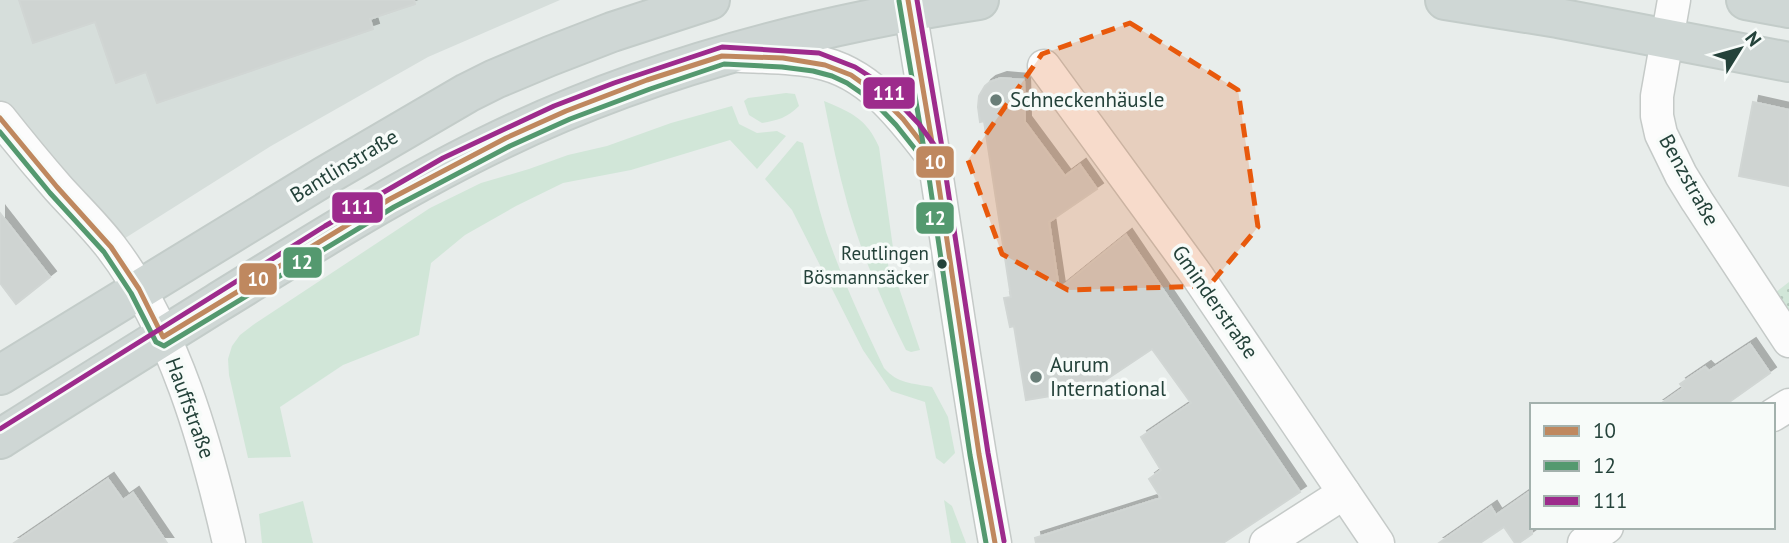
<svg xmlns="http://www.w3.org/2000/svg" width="1789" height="543" font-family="'PT Sans',sans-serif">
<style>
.built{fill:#d6dedb}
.green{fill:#d1e6d8}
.park{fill:url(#park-dots)}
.building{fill:#cfd4d2;stroke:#d1d6d4;stroke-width:2;filter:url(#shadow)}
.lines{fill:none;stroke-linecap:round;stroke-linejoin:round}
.minor-casing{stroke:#c5cac8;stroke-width:35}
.major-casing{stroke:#c3ccc9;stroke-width:42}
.minor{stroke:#fcfcfc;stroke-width:32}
.major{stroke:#cfd7d5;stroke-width:38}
.bus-1-casing{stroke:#f7fbf9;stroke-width:10}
.bus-2-casing{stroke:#f7fbf9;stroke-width:10}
.bus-3-casing{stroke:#f7fbf9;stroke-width:10}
.bus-1{stroke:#bf885f;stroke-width:5}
.bus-2{stroke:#54996f;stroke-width:5}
.bus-3{stroke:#9d2b8c;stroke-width:5}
.marked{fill:#e8590c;fill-opacity:0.2;stroke:#e8590c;stroke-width:5;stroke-dasharray:14 9;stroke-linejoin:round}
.poi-dot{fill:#697e78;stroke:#f7fbf9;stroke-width:2.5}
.bus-dot{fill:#24423a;stroke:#f7fbf9;stroke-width:2.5}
.labels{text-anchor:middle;stroke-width:7;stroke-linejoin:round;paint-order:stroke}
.bus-label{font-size:19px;fill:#24423a;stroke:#f7fbf9;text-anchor:end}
.poi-label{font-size:21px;fill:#24423a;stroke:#f7fbf9;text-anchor:start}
.street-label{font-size:21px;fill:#24423a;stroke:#f7fbf9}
.line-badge{stroke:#f7fbf9;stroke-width:2.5}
.badge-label{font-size:19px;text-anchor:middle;font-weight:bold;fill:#fff}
</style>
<defs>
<pattern id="park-dots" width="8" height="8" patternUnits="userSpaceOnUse" patternTransform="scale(1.75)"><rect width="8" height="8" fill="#d1e6d8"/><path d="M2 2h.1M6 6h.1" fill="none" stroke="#b3c6ba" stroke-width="1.8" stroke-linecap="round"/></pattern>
<filter id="shadow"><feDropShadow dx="6" dy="-6" stdDeviation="0" flood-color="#0004"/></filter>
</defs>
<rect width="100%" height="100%" fill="#e8edeb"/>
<polygon class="built" points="0,0 560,0 428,57 271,146 111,247 0,118"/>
<g class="green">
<path d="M 786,93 L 795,94 L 799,106 C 787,118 778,120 762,123 L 749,115 L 744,101 L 748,98 Z"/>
<path d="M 824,101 C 851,112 867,119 879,147 L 894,255 L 887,256 L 891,286 L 898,285 L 920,350 L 911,352 L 906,350 C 883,304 862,255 848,206 C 838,171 831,136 824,101 Z"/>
<polygon points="732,106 739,124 757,133 777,131 786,136 757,169 730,140 631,170 563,183 516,206 465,235 431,263 419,335 343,365 280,407 291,457 248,458 229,375 228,359 232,346 240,335 253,325 430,208 481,183 529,169 568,155 607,146 671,123"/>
<path d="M 797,141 L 803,143 C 810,173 817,203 826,232 C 842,279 863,324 884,368 C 898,384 912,383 932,387 L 948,417 L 955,453 L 944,464 L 936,458 L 925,402 L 891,391 L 863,350 L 792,210 L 765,179 Z"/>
<polygon points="944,500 952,506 966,543 951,543"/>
<polygon points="303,501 313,543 262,543 259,514"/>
</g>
<polygon class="park" points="1789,282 1789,341 1763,302"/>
<g class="building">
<polygon points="19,0 414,0 415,4 370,19 373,29 157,103 146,72 116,83 95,22 33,43"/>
<polygon points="1001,78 1024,80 1025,122 1065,176 1080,165 1097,189 1049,222 1059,289 1126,235 1300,492 1223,543 1036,543 1035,538 1161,498 1149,479 1161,470 1141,437 1191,403 1152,349 1092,389 1026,400 1014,326 1010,327 1004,298 1011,297 984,121 980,122 978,107 979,96 985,86 990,82"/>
<polygon points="1753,102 1789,110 1789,186 1739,176"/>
<polygon points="0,213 50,277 16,304 0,283"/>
<polygon points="1750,344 1770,373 1725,405 1659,405 1683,388 1680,384 1705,367 1709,371"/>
<polygon points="108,479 123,500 133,493 167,543 14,543"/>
<polygon points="1532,490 1532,534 1519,543 1515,543 1504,527 1480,543 1439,543 1491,507 1496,515"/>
</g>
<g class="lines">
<defs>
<g id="minor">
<polyline points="1674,0 1657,96 1657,116 1661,134 1681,175 1697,201 1789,341"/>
<path d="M 910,11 C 941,188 963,366 995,543"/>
<path d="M 741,56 C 766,57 792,57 817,62 C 869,72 902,117 932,156"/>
<polyline points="1044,66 1196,274 1378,543"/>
<path d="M 0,118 C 19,142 38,165 58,188 C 76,208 95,226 111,247 C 175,331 206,443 229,543"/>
<polyline points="1773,415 1789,405"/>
<polyline points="1266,543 1344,493"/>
<polyline points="1584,543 1607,527"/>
</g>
<g id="major">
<polyline points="1445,0 1558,18 1789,62"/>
<polyline points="1746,0 1789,8"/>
<polyline points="0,375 325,176 467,93 495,79 550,56 612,32 710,0"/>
<path d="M 0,439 C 72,393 145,348 217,303 C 310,246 402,187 500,140 C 651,67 815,25 979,0"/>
</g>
</defs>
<use href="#minor" class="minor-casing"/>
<use href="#major" class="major-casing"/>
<use href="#minor" class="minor"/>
<use href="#major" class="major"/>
<defs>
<g id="bus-1">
<polyline points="908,0 936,166"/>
<polyline points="0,118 57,187 111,247 139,289 163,337 390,199 506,138 566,111 647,80 722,56 783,58 825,65 851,75 879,95 903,119 935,160 979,454 995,543"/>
</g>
<g id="bus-2">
<polyline points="899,1 927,167"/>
<polyline points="0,132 50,193 104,252 131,293 156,342 164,346 394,207 510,146 570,119 650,89 724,64 782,67 813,71 832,76 847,83 873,101 896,125 927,164 970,455 986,543"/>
</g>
<g id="bus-3">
<polyline points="917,0 945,165"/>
<polyline points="0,429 325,226 443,158 554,106 614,83 722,47 819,53 855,67 877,81 896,100 919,124 943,157 988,453 1004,541"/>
</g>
</defs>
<use href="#bus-1" class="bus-1-casing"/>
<use href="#bus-2" class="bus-2-casing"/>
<use href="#bus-3" class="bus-3-casing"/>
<use href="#bus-1" class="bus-1"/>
<use href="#bus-2" class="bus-2"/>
<use href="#bus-3" class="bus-3"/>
</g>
<path class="marked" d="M 1130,23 L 1238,90 L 1258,227 L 1209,286 L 1068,290 L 1002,254 L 968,160 L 1042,54 Z"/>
<g class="poi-dot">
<circle cx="996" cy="100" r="7"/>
<circle cx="1036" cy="377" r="7"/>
</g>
<circle class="bus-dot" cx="942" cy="264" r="6"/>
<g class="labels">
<g class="bus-label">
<text x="929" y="260">Reutlingen<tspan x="929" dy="24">Bösmannsäcker</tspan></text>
</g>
<g class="poi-label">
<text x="1010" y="107">Schneckenhäusle</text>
<text x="1050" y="372">Aurum<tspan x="1050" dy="24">International</tspan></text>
</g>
<g class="street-label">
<text transform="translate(344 166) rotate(-31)" y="7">Bantlinstraße</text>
<text transform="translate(1689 180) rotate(61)" y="7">Benzstraße</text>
<text transform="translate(1215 302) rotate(55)" y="7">Gminderstraße</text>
<text transform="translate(190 408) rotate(70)" y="7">Hauffstraße</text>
</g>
</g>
<g class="line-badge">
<rect x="862" y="76" width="54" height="34" rx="7" fill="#9d2b8c"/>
<rect x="915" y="145" width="40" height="34" rx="7" fill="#bf885f"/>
<rect x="331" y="191" width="53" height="33" rx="7" fill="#9d2b8c"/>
<rect x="915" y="201" width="40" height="34" rx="7" fill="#54996f"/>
<rect x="282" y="246" width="41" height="33" rx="7" fill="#54996f"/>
<rect x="238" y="262" width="40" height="34" rx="7" fill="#bf885f"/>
</g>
<g class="badge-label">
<text x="889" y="100">111</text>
<text x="935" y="169">10</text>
<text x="357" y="214">111</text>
<text x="935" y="225">12</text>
<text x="302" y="269">12</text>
<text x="258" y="286">10</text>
</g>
<rect x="1530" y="403" width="245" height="126" fill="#f7fbf9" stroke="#a3b1ad" stroke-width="2"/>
<rect x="1544" y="426" width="35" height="10" fill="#bf885f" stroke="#a3b1ad" stroke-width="2"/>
<text x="1593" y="438" font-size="21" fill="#24423a">10</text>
<rect x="1544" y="461" width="35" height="10" fill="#54996f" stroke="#a3b1ad" stroke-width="2"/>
<text x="1593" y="473" font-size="21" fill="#24423a">12</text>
<rect x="1544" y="496" width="35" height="10" fill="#9d2b8c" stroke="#a3b1ad" stroke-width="2"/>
<text x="1593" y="508" font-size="21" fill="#24423a">111</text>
<g transform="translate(1740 49) rotate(53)" stroke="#f7fbf9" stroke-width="5" paint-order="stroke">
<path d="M0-5L12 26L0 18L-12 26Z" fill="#24423a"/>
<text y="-10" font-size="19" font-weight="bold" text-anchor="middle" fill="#24423a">N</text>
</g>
</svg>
